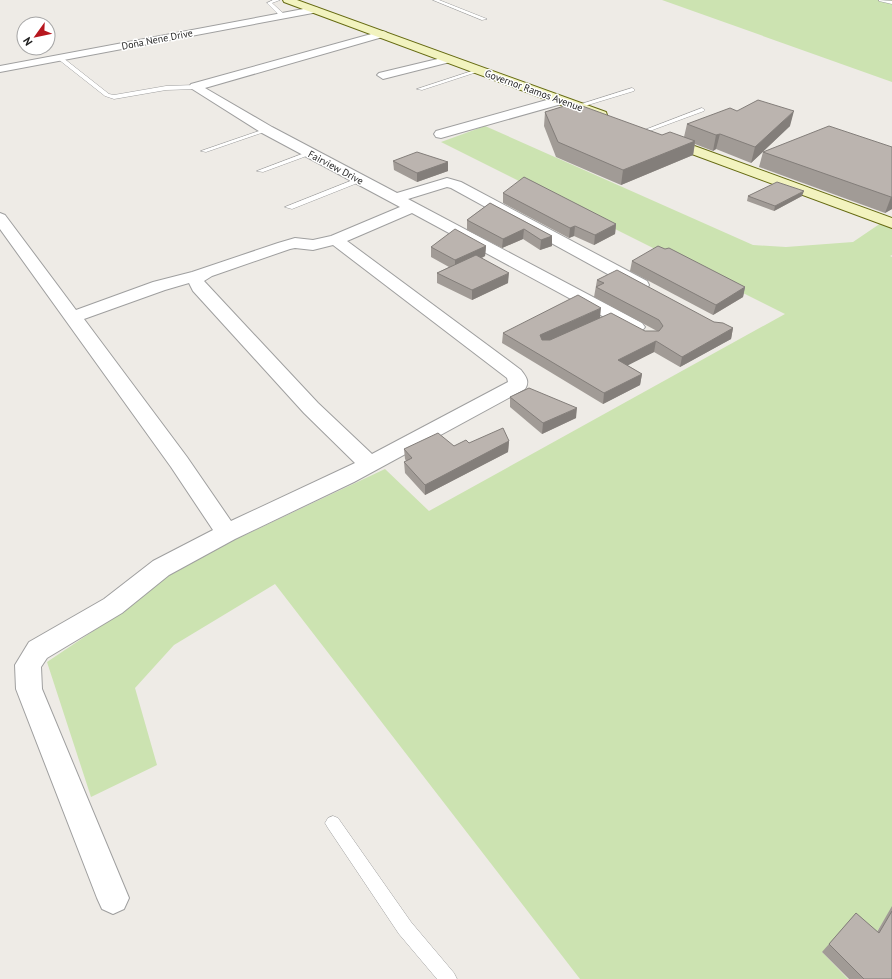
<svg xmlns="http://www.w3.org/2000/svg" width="892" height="979" font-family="'PT Sans',sans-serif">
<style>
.grass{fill:#cce3b1}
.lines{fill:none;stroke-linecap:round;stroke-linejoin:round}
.service-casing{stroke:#9f9f9f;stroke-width:1}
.minor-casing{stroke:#9f9f9f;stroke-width:2}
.secondary-casing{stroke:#656a11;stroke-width:2}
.service{fill:#fff;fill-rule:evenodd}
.minor{fill:#fff;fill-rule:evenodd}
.secondary{fill:#f2f3bf;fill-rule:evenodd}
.wall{fill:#a19b96}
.shaded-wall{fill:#837e7a}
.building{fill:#bbb4af;stroke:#837e7a}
.labels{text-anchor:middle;stroke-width:3;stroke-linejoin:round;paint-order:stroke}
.far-street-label{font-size:10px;fill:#1e1e1e;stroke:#fff}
</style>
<rect width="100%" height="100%" fill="#eeebe6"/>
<g class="grass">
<polygon points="662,0 892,0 892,82"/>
<polygon points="485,126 753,245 786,247 853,242 881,223 892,228 892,255 890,256 892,257 892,908 871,941 822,952 848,979 580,979 275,584 174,645 135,688 157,765 91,797 47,662 117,615 164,576 230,542 385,469 429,511 785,314 441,142"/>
</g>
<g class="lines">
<defs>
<g id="service">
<polygon points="273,0 280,0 272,3 285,15 285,17 281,17 267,3"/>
<polygon points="433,0 439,0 487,19 482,20"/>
<polygon points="879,0 892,1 892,4 879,1"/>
<polygon points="58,57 62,57 109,94 114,95 166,86 195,85 198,87 195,89 166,90 114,99 105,96 58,59"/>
<polygon points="478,69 483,70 422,90 417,89"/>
<polygon points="632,88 634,89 634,91 578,108 575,106"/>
<polygon points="702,108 705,110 704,111 647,132 642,131"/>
<polygon points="265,129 270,130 206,152 201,151"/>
<polygon points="310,151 313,153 312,154 263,172 257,171"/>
<polygon points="358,178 365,180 292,209 285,207"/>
<polygon points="333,816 338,818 411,922 454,973 457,979 437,979 399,934 328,828 325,823 328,818"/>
</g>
<g id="minor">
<polygon points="314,7 318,8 319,10 318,12 0,72 0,66"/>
<path d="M 382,31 L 386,32 L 387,34 L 386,36 L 205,88 L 272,127 L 397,193 L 447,178 L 461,182 L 647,281 L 649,285 L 647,289 L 641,290 L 635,289 L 451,188 L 447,187 L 408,199 L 642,323 L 645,327 L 642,331 L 636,332 L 630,331 L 412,213 L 347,241 L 521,370 C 526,377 530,381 525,389 L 354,482 L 235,539 L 169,575 L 122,613 L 47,658 L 41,667 L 42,689 L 129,898 L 124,909 L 113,914 L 102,909 L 97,898 L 16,689 L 15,665 L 29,642 L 104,599 L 153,561 L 213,530 L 171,467 L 0,229 L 0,213 L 5,215 L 76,310 L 153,282 L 192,272 L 278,243 L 295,238 L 313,240 L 331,236 L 400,207 L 262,133 L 189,87 L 191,84 ZM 333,245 L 507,378 L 508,382 L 372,454 L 318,403 L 204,281 L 212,276 L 290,249 L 295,248 L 313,250 ZM 189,283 L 193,291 L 304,413 L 355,463 L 231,521 L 187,457 L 84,319 L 165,290 Z"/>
<polygon points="450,56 456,59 454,61 383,79 377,75 379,73"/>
<polygon points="561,96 567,100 565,103 441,138 436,137 434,134 436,131"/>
</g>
<g id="secondary">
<polygon points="283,0 297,0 606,112 607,115 601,119 596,118 284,2"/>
<polygon points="667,136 892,218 892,228 662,143 660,140 662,137"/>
</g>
</defs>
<use href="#service" class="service-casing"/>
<use href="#minor" class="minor-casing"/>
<use href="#secondary" class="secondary-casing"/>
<use href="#service" class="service"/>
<use href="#minor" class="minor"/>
<use href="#secondary" class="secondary"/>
</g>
<g class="wall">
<polygon points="737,111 790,126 751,163 716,149 713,151 695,144 693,155 621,185 556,157 544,126 545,112 662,135 684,137 687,124"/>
<polygon points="892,147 892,209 885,213 759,167 763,152"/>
<polygon points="393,161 448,162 448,171 417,182 394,170"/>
<polygon points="503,193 616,224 615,234 594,245 574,236 569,238 503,203"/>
<polygon points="748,196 802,196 774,211 747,201"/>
<polygon points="490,203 552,236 552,246 540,250 523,239 502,248 467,230 467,220"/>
<polygon points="486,246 485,256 482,258 508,283 472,300 437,283 437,273 449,267 431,257 431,247"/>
<polygon points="665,249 745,287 743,297 713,315 630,271 632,261"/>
<polygon points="597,280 714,322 733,328 731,339 680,367 654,352 627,365 642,374 640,385 603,404 502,343 503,333 600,318 645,331 657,331 594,297"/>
<polygon points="510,397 576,418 542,434 510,407"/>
<polygon points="509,441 508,452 425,495 405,473 404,462 406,461 405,459 404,449 454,446 469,443"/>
<polygon points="892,906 892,979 849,979 822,952 856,913 877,932"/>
</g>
<g class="shaded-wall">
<polygon points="794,111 790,126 751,163 755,147"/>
<polygon points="720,134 716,149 713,151 716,135"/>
<polygon points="695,141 693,155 621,185 623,170"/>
<polygon points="448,162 448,171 417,182 417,173"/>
<polygon points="804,191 802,196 774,211 775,206"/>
<polygon points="891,197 892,197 892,209 885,213"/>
<polygon points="616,224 615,234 594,245 595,235"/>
<polygon points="575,226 574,236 569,238 570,228"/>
<polygon points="524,229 523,239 502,248 503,239"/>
<polygon points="552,236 552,246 540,250 541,240"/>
<polygon points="486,246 485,256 455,270 455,260"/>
<polygon points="509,273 508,283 472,300 472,290"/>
<polygon points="745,287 743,297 713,315 716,305"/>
<polygon points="601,308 600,318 539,346 540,335"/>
<polygon points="733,328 731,339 680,367 682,357"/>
<polygon points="656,341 654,352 617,371 618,360"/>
<polygon points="642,374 640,385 603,404 604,393"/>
<polygon points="577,408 576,418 542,434 543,423"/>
<polygon points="509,441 508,452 425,495 425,485"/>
</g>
<g class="building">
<polygon points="758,100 794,111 755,147 720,134 716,135 687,124 730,108 737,111"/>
<polygon points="574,103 662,135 670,132 695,141 623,170 558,142 545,112"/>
<polygon points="829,126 892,147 892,197 891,197 763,152"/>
<polygon points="417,152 448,162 417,173 393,161"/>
<polygon points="524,177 616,224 595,235 575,226 570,228 503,193"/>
<polygon points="777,182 804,191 775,206 748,196"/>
<polygon points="490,203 552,236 541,240 524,229 503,239 467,220"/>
<polygon points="455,229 486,246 455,260 431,247"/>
<polygon points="658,246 665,249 669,248 745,287 716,305 632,261"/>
<polygon points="476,255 509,273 472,290 437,273"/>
<polygon points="617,270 714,322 723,323 733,328 682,357 656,341 618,360 642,374 604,393 503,333 578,295 601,308 540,335 542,340 550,340 611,313 645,331 659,331 663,326 659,320 596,287 604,283 597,280"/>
<polygon points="529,388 577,408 543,423 510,397"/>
<polygon points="503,428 509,441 425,485 404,462 412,458 404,449 438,433 454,446 466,440 469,443"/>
<polygon points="892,911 892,979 864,979 829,944 856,913 879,933"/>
</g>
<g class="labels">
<g class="far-street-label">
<text transform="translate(157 39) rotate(-11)" y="4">Doña Nene Drive</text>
<text transform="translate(534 90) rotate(20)" y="4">Governor Ramos Avenue</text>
<text transform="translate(336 167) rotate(28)" y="4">Fairview Drive</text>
</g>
</g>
<g transform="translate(36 36) rotate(237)"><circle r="19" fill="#ffffff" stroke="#a5a5a5"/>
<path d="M0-3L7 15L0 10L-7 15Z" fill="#b7161e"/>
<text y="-6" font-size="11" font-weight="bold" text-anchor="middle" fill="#1e1e1e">N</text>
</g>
</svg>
